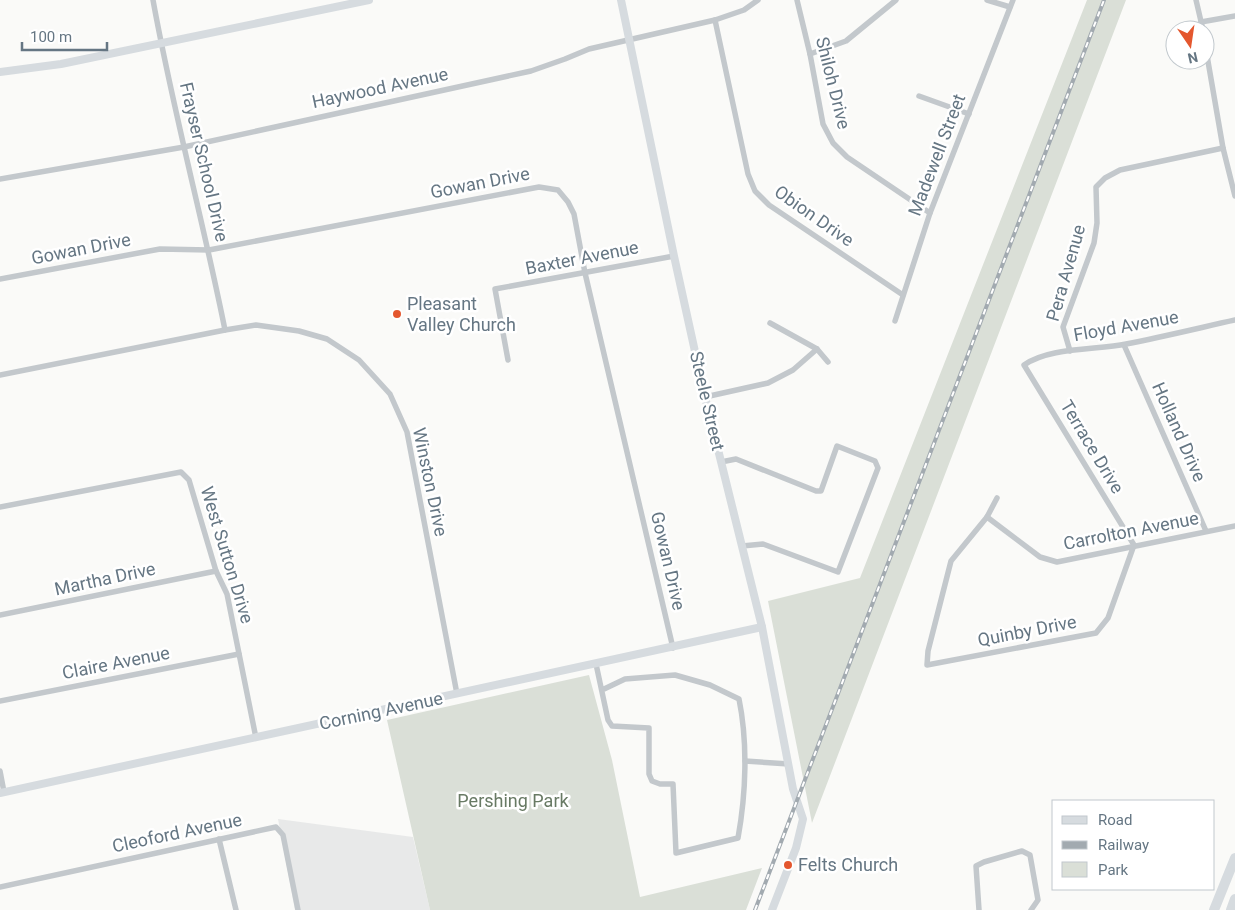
<svg xmlns="http://www.w3.org/2000/svg" width="1235" height="910" font-family="Roboto,sans-serif">
<style>
.built{fill:#e8e9e9}
.green{fill:#dadfd7}
.lines{fill:none;stroke-linecap:round;stroke-linejoin:round}
.street{stroke:#c3c8cc;stroke-width:5.5}
.secondary{stroke:#d6dbdf;stroke-width:8}
.highway{stroke:#d6dbdf;stroke-width:10}
.rail-casing{stroke:#a2aab0;stroke-width:4}
.rail{stroke:#fff;stroke-width:2;stroke-dasharray:5.5;stroke-linecap:butt}
.poi-dot{fill:#e4572e;stroke:#fff;stroke-width:2}
.labels{text-anchor:middle;stroke-width:5;stroke-linejoin:round;paint-order:stroke}
.street-label{font-size:18px;fill:#657683;stroke:#fff}
.poi-label{font-size:18px;fill:#657683;stroke:#fff;text-anchor:start}
.park-label{font-size:18px;fill:#687a64;stroke:#fff}
</style>
<rect width="100%" height="100%" fill="#fafaf8"/>
<polygon class="built" points="278,819 413,837 430,910 295,910"/>
<g class="green">
<polygon points="1087,0 1126,0 812,823 768,601 860,578"/>
<polygon points="589,675 612,760 640,897 762,868 746,910 430,910 387,720"/>
</g>
<g class="lines">
<g class="street">
<path d="M 153,0 C 173,111 203,220 225,330"/>
<polyline points="797,0 810,54 823,124 833,143 847,157 930,213"/>
<polyline points="987,0 1010,7"/>
<polyline points="1196,0 1203,30"/>
<polyline points="715,20 748,174 755,191 769,205 903,295"/>
<polyline points="1201,22 1235,16"/>
<polyline points="1205,44 1223,148 1235,196"/>
<polyline points="810,54 846,41 896,0"/>
<polyline points="919,96 969,114"/>
<polyline points="0,179 184,147 531,71 565,59 589,49 715,20 744,10 758,0"/>
<polyline points="0,279 160,249 209,250 539,187 558,190 568,202 574,214 585,273 673,648"/>
<polyline points="895,321 930,213 1013,0"/>
<polyline points="770,323 817,349 828,362"/>
<polyline points="1124,345 1206,531"/>
<polyline points="1070,351 1063,327 1094,243 1097,223 1096,187 1105,178 1120,170 1223,148"/>
<polyline points="508,360 495,289 674,256"/>
<polyline points="0,375 225,330 256,325 299,331 327,339 359,360 390,394 407,432 457,694"/>
<polyline points="705,397 768,383 793,370 817,349"/>
<polyline points="721,462 736,459 816,491 821,491 837,446 875,461 878,468 838,572 763,544 742,546"/>
<path d="M 997,498 L 987,517 L 951,561 L 928,651 L 927,665 L 1096,633 L 1108,618 L 1134,545 L 1024,365 C 1049,347 1096,350 1126,344 C 1162,337 1199,328 1235,320"/>
<polyline points="0,507 181,472 189,480 216,571 227,594 256,738"/>
<polyline points="987,517 1040,557 1057,562 1235,526"/>
<polyline points="0,615 216,571"/>
<path d="M 596,664 L 608,720 L 612,726 L 649,728 L 649,774 L 652,781 L 660,784 L 673,784 L 676,853 L 738,838 C 746,794 748,743 739,699 L 710,685 L 675,675 L 625,679 L 602,690"/>
<polyline points="0,701 239,654"/>
<polyline points="745,761 789,764"/>
<polyline points="0,771 4,792"/>
<polyline points="219,839 236,910"/>
<polyline points="0,887 276,827 283,835 298,910"/>
<polyline points="979,910 976,866 984,862 1022,851 1030,855 1038,900 1031,910"/>
</g>
<g class="secondary">
<polyline points="621,0 674,256 705,397 762,627 793,789 803,819 796,848 772,910"/>
<polyline points="0,72 61,64 369,0"/>
<polyline points="0,793 762,627"/>
</g>
<g class="highway">
<polyline points="1214,910 1235,858"/>
<polyline points="1231,910 1235,899"/>
</g>
<defs>
<polyline id="rail" points="755,910 1104,0"/>
</defs>
<use href="#rail" class="rail-casing"/>
<use href="#rail" class="rail"/>
</g>
<g class="poi-dot">
<circle cx="397" cy="314" r="5"/>
<circle cx="788" cy="865" r="5"/>
</g>
<g class="labels">
<g class="street-label">
<text transform="translate(833 83) rotate(76)" y="6">Shiloh Drive</text>
<text transform="translate(380 88) rotate(-12)" y="6">Haywood Avenue</text>
<text transform="translate(937 155) rotate(-69)" y="6">Madewell Street</text>
<text transform="translate(204 162) rotate(77)" y="6">Frayser School Drive</text>
<text transform="translate(480 183) rotate(-11)" y="6">Gowan Drive</text>
<text transform="translate(814 216) rotate(35)" y="6">Obion Drive</text>
<text transform="translate(81 249) rotate(-11)" y="6">Gowan Drive</text>
<text transform="translate(582 258) rotate(-11)" y="6">Baxter Avenue</text>
<text transform="translate(1066 273) rotate(-74)" y="6">Pera Avenue</text>
<text transform="translate(1126 326) rotate(-10)" y="6">Floyd Avenue</text>
<text transform="translate(707 401) rotate(77)" y="6">Steele Street</text>
<text transform="translate(1179 432) rotate(66)" y="6">Holland Drive</text>
<text transform="translate(1092 447) rotate(59)" y="6">Terrace Drive</text>
<text transform="translate(430 482) rotate(78)" y="6">Winston Drive</text>
<text transform="translate(1131 531) rotate(-11)" y="6">Carrolton Avenue</text>
<text transform="translate(227 555) rotate(73)" y="6">West Sutton Drive</text>
<text transform="translate(668 561) rotate(77)" y="6">Gowan Drive</text>
<text transform="translate(105 579) rotate(-12)" y="6">Martha Drive</text>
<text transform="translate(1027 631) rotate(-11)" y="6">Quinby Drive</text>
<text transform="translate(116 663) rotate(-11)" y="6">Claire Avenue</text>
<text transform="translate(381 711) rotate(-12)" y="6">Corning Avenue</text>
<text transform="translate(177 833) rotate(-12)" y="6">Cleoford Avenue</text>
</g>
<g class="poi-label">
<text x="407" y="310">Pleasant<tspan x="407" dy="21">Valley Church</tspan></text>
<text x="798" y="871">Felts Church</text>
</g>
<g class="park-label">
<text x="513" y="807">Pershing Park</text>
</g>
</g>
<rect x="1052" y="800" width="162" height="90" fill="#ffffff" stroke="#c1c8cd"/>
<rect x="1062" y="816" width="25" height="8" fill="#d6dbdf" stroke="#c1c8cd"/>
<text x="1098" y="825" font-size="15" fill="#657683">Road</text>
<rect x="1062" y="841" width="25" height="8" fill="#a2aab0" stroke="#c1c8cd"/>
<text x="1098" y="850" font-size="15" fill="#657683">Railway</text>
<rect x="1062" y="862" width="25" height="15" fill="#dadfd7" stroke="#c1c8cd"/>
<text x="1098" y="875" font-size="15" fill="#657683">Park</text>
<g transform="translate(1190 45) rotate(167)"><circle r="24" fill="#ffffff" stroke="#c1c8cd"/>
<path d="M0-4L9 19L0 12L-9 19Z" fill="#e4572e"/>
<text y="-8" font-size="14" font-weight="bold" text-anchor="middle" fill="#657683">N</text>
</g>
<path d="M22 42v8h85v-8" fill="none" stroke="#657683" stroke-width="2.5"/>
<text x="30" y="42" font-size="15" fill="#657683" stroke="#ffffff" stroke-width="4" paint-order="stroke">100 m</text>
</svg>
